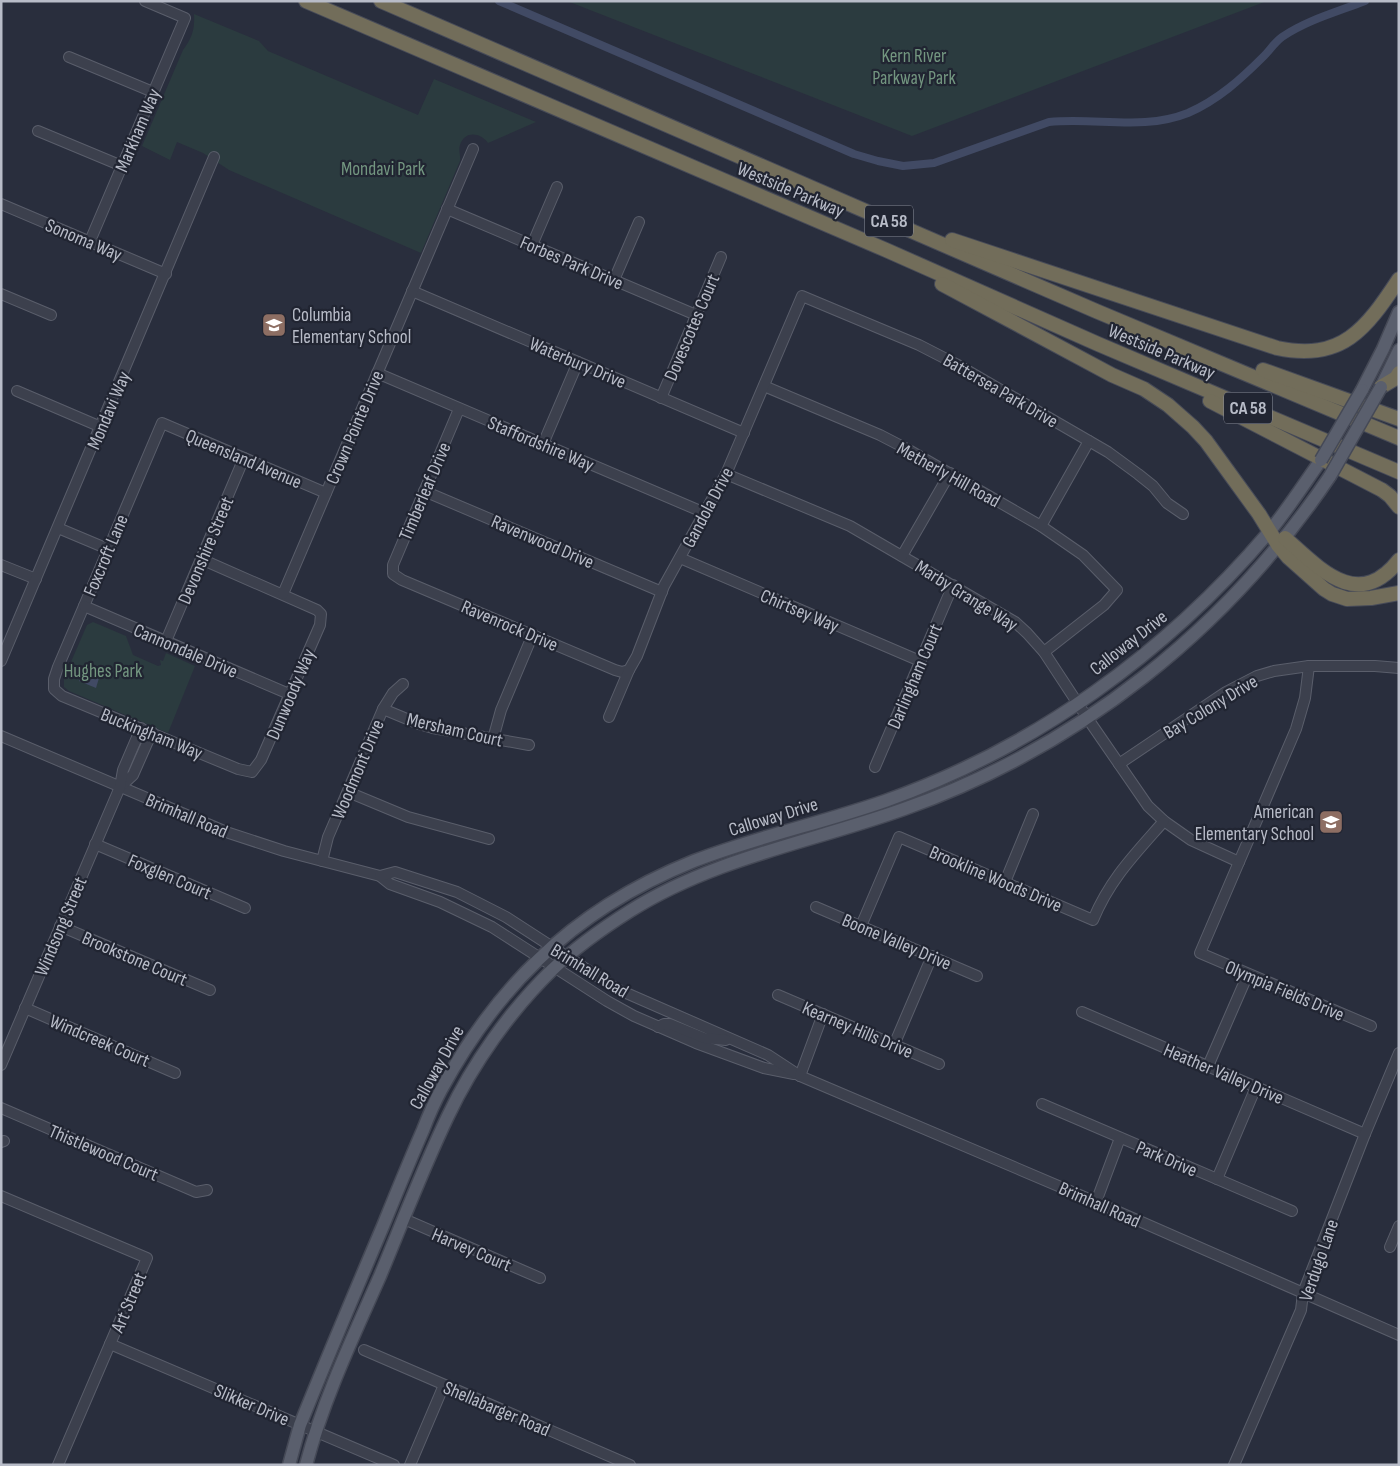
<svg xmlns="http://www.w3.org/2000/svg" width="1400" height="1466" font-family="'Sofia Sans Condensed',sans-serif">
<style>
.green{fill:#2b3b3f}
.water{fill:#414a64}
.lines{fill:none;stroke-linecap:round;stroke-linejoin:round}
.canal{stroke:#414a64;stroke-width:8}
.minor-casing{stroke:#5a5e6b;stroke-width:12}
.major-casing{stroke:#454956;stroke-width:15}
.highway-casing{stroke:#474b58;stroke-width:16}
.minor{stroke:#3c404d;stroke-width:10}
.major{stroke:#5a5f6d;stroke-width:12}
.highway{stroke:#726d5a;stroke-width:14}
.major-bridge-casing{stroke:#454956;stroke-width:15;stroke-linecap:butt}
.major-bridge{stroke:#5a5f6d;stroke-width:12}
.labels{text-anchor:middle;stroke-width:4.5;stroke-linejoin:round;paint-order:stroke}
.shield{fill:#212532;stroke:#8b8f9b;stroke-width:1}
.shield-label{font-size:18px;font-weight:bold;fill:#b8bcc8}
.park-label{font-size:19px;fill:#739680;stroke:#212532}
.street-label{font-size:19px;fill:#b8bcc8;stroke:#212532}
.poi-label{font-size:19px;fill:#b8bcc8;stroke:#212532;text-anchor:start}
</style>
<rect width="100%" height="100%" fill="#292e3d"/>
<g class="green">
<polygon points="567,1 1267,1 912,136"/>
<path d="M 194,14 L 259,41 L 268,51 L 418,115 L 434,79 L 536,122 L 488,143 C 481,133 465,130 460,145 C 458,150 461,156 460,161 L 421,253 L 229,170 L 203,153 L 177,142 L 170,160 L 142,146 L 183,50 C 192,38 195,29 194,14 Z"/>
<polygon points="93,622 126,636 133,655 158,666 161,665 160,660 163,661 166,653 195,666 168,733 69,691 64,687 64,678 87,625"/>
</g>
<polygon class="water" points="83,672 99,678 96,688 79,681"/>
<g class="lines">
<path class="canal" d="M 499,1 L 854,154 L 878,161 L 903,166 L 934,163 L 1049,122 C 1096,117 1143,131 1188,113 C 1218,100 1241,79 1264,56 C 1270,50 1275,42 1282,37 C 1307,20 1337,12 1365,1"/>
<defs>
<g id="minor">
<polyline points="69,57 153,92"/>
<polyline points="38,131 122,166"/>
<polyline points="1,204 166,274"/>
<polyline points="447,209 696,315"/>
<polyline points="90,241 185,18 145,1"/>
<polyline points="532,245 557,187"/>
<polyline points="614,280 639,222"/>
<polyline points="412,291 744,433"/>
<polyline points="1,294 51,315"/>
<polyline points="377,373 705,513"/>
<polyline points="764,386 880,435 907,449 1041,526 1083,555 1117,590 1104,605 1044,652"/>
<polyline points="17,391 101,427"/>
<polyline points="661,398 721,257"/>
<polyline points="459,409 393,565 393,574 402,580 615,670 622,672 629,670"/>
<polyline points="543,444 578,362"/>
<polyline points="726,474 850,526 1015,622 1027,633 1044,652 1088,719 1148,806 1164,821 1191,840 1239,862"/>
<polyline points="424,491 662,592"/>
<polyline points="1041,526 1089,441"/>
<polyline points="58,528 108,549"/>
<polyline points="902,556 950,473"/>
<polyline points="680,558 920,661"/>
<polyline points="201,559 317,610 321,614 320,625 261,760 252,772 238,769 62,696 54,689 54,679 58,667 162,423 326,493"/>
<polyline points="1,565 36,579"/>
<polyline points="283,594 473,149"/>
<polyline points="84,606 289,694"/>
<polyline points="166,641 244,458"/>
<polyline points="1,661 214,157"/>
<polyline points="1309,666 1305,698 1296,729 1200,953 1371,1026"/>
<polyline points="383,709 419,724 433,728 529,745"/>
<polyline points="609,717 629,670 637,656 664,586 726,474 802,296 919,345 956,364 1108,452 1138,474 1153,486 1167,503 1183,514"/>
<polyline points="1,736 229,833 284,851 380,876 390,884 440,902 492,927 607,1001 634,1016 696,1043 764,1068 794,1074"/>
<polyline points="493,739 501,710 533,634"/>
<polyline points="1119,764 1226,692 1257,676 1274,671 1309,666 1375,666 1399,668"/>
<polyline points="875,767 953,585"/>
<polyline points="120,787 133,775 152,732"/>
<polyline points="348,792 408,817 489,839"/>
<polyline points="95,844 245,908"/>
<polyline points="322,861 328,837 383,709 393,693 403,684"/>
<polyline points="380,876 395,872 457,892 506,917 617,989 768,1055 800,1076 1096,1202 1399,1335"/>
<polyline points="1005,882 1033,814"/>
<polyline points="816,907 977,976"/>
<polyline points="60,926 210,990"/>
<path d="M 861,926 L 899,837 L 1093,920 C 1110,879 1135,854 1164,821"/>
<polyline points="778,995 939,1064"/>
<polyline points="25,1008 175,1073"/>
<polyline points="1082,1012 1365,1134"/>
<polyline points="658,1027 664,1024 670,1024 704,1038 726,1040"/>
<polyline points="894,1045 932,956"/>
<polyline points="1,1065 120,787 123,770 141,728"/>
<polyline points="1208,1066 1248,974"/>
<polyline points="800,1076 823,1014"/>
<polyline points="1042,1104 1292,1211"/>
<polyline points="1,1108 196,1192 207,1190"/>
<polyline points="1,1142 4,1141"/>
<polyline points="1217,1179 1256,1087"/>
<polyline points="1,1196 147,1258 58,1465"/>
<polyline points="1096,1202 1120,1138"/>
<polyline points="404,1219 540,1278"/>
<polyline points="1390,1247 1399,1226"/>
<polyline points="110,1344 394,1465"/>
<polyline points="364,1350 630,1465"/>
<polyline points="410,1465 444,1385"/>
<polyline points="1234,1465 1301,1310 1303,1293 1365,1134 1399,1053"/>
</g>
<g id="major">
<polyline points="1381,387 1399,350"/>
<polyline points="1362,390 1383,349 1399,312"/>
<path d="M 289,1465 L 300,1425 C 327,1358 355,1292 383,1226 C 396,1194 409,1162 423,1130 C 428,1117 434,1103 441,1090 C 467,1042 499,997 538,960 C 582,917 637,884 694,861 C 756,837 822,823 885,801 C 1035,748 1166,653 1269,532 C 1288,509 1304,484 1321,460"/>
<path d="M 306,1465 C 323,1400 353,1337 380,1276 C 402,1223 423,1168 448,1116 C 473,1063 510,1011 552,970 C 575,948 603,928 630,911 C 714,858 812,842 904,809 C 1079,747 1226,630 1330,476"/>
</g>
<g id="highway">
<polyline points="306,1 886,250 1098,344 1399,472"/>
<polyline points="381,1 1096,311 1399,438"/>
<path d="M 952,240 L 1277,348 C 1342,362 1366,329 1399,279"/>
<polyline points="942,284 1112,375 1144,389 1168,405 1193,427 1206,441 1259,514 1278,545 1288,557 1324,589 1332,594 1347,599 1371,598 1399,593"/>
<polyline points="1263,370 1399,419"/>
<polyline points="1381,387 1396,378 1399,373"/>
<polyline points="1210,401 1382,490 1390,496 1399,507"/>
<path d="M 1285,538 C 1320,569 1358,612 1399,560"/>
</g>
</defs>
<use href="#minor" class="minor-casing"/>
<use href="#major" class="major-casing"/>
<use href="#highway" class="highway-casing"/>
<use href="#minor" class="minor"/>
<use href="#major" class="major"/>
<use href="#highway" class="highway"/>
<defs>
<g id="major-bridge">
<polyline points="1321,460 1362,390"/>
<polyline points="1330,476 1381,387"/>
</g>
</defs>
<use href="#major-bridge" class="major-bridge-casing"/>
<use href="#major-bridge" class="major-bridge"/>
</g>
<defs>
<symbol id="school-square" viewBox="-11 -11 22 22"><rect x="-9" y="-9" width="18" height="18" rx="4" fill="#8d6e63" stroke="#212532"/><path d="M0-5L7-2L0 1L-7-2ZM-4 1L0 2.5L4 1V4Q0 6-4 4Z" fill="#fff"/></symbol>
</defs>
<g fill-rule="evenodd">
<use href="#school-square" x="260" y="311" width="28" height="28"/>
<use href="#school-square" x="1317" y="808" width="28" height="28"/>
</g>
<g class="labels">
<g class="shield">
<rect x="865" y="205.5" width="48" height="31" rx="4"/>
<rect x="1224" y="392.5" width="48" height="31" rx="4"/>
</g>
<g class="shield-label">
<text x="889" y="227">CA 58</text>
<text x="1248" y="414">CA 58</text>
</g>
<g class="park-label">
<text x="914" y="62">Kern River<tspan x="914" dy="22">Parkway Park</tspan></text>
<text x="383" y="175">Mondavi Park</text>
<text x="103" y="677">Hughes Park</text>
</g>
<g class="street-label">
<text transform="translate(137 130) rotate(-67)" y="7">Markham Way</text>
<text transform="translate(791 189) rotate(23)" y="7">Westside Parkway</text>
<text transform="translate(84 239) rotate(23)" y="7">Sonoma Way</text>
<text transform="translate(572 262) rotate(23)" y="7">Forbes Park Drive</text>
<text transform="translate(691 327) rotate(-67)" y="7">Dovescotes Court</text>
<text transform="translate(1162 351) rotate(23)" y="7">Westside Parkway</text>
<text transform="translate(578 362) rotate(23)" y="7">Waterbury Drive</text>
<text transform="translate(1001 390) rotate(30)" y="7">Battersea Park Drive</text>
<text transform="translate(108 410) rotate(-67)" y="7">Mondavi Way</text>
<text transform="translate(354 427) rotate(-67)" y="7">Crown Pointe Drive</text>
<text transform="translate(541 443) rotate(23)" y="7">Staffordshire Way</text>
<text transform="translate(244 458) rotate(23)" y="7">Queensland Avenue</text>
<text transform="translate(949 474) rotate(29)" y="7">Metherly Hill Road</text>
<text transform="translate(424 491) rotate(-67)" y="7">Timberleaf Drive</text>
<text transform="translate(707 507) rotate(-62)" y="7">Gandola Drive</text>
<text transform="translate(543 541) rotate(23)" y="7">Ravenwood Drive</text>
<text transform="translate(205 550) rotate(-67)" y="7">Devonshire Street</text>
<text transform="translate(105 555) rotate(-67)" y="7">Foxcroft Lane</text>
<text transform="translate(967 595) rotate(32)" y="7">Marby Grange Way</text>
<text transform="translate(800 610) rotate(23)" y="7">Chirtsey Way</text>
<text transform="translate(510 625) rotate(23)" y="7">Ravenrock Drive</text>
<text transform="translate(1128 642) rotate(-38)" y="7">Calloway Drive</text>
<text transform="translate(186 650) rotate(23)" y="7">Cannondale Drive</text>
<text transform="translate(914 676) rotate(-67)" y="7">Darlingham Court</text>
<text transform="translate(290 694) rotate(-67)" y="7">Dunwoody Way</text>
<text transform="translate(1210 706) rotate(-31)" y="7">Bay Colony Drive</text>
<text transform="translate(455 729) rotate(13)" y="7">Mersham Court</text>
<text transform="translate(152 733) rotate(22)" y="7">Buckingham Way</text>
<text transform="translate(357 769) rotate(-67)" y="7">Woodmont Drive</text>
<text transform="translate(187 815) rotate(23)" y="7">Brimhall Road</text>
<text transform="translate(773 816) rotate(-17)" y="7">Calloway Drive</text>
<text transform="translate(170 876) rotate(23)" y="7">Foxglen Court</text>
<text transform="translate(996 878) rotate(23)" y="7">Brookline Woods Drive</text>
<text transform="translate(60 926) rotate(-67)" y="7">Windsong Street</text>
<text transform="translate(897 941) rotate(23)" y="7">Boone Valley Drive</text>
<text transform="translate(135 958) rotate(23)" y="7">Brookstone Court</text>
<text transform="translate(590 970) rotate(31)" y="7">Brimhall Road</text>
<text transform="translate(1285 990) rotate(23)" y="7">Olympia Fields Drive</text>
<text transform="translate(858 1029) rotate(23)" y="7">Kearney Hills Drive</text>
<text transform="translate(100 1040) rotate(23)" y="7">Windcreek Court</text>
<text transform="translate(436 1067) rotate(-61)" y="7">Calloway Drive</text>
<text transform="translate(1224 1073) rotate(23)" y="7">Heather Valley Drive</text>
<text transform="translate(104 1152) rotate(23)" y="7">Thistlewood Court</text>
<text transform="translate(1167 1158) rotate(23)" y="7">Park Drive</text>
<text transform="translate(1100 1204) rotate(24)" y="7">Brimhall Road</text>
<text transform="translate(472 1249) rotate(23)" y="7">Harvey Court</text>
<text transform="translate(1318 1260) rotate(-71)" y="7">Verdugo Lane</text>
<text transform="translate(128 1302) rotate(-67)" y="7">Art Street</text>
<text transform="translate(252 1404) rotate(23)" y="7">Slikker Drive</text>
<text transform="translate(497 1408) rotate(23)" y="7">Shellabarger Road</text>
</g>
<g class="poi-label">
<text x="292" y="321">Columbia<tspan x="292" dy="22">Elementary School</tspan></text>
<text x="1314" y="818" text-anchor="end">American<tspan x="1314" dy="22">Elementary School</tspan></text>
</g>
</g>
<rect width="1400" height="1466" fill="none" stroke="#b8bcc8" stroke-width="5"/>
</svg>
